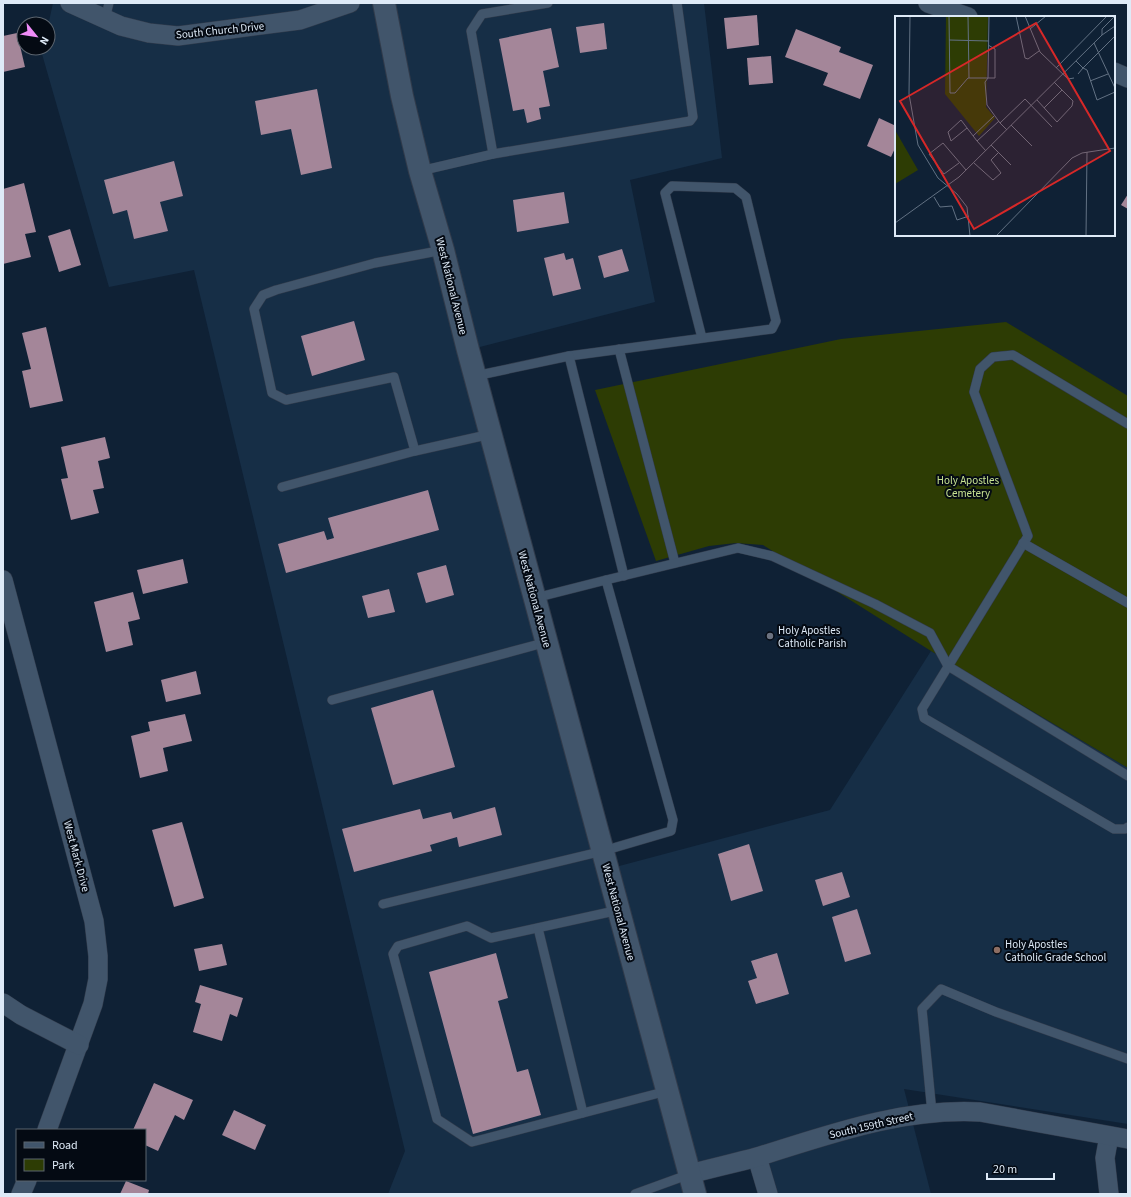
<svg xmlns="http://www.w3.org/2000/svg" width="1131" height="1197" font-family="'Source Sans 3',sans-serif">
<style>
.built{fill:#162e46}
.green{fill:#2d3c04}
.building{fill:#a48699}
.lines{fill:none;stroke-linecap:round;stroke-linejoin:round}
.service-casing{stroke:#313b4b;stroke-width:10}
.minor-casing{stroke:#313b4b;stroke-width:20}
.secondary-casing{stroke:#313b4b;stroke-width:24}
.service{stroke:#41556b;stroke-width:9}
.minor{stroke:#41556b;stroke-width:19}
.secondary{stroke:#41556b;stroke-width:22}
.worship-dot{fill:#6b7280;stroke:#040a13;stroke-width:1.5}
.education-dot{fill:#8d6e63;stroke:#040a13;stroke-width:1.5}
.labels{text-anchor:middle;stroke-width:4;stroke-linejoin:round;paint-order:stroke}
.street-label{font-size:11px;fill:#deeaf7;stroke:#040a13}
.park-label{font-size:11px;fill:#c8e392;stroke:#040a13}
.poi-label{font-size:11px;fill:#deeaf7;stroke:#040a13;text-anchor:start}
.inset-road{fill:none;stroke:#627183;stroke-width:1}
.view{fill:#d62828;fill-opacity:0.15;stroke:#d62828;stroke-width:2}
.inset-edge{fill:none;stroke:#deeaf7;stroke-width:2}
</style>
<rect width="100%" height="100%" fill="#0f2135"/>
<polygon class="built" points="53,3 704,3 722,158 630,180 655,302 468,350 608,869 830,810 931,651 1128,768 1128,1124 904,1089 931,1194 768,1194 757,1157 690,1174 695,1194 388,1194 405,1151 194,270 109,287 42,54 43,48 48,48 48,26"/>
<polygon class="green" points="1006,322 1128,396 1128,768 931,651 763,545 736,543 709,546 656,561 595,390 841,339"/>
<g class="building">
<polygon points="757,15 759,45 727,49 724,18"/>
<polygon points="604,23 607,49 580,53 576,27"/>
<polygon points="551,28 559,67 543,71 550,106 539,108 541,119 527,123 524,109 513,111 499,39"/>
<polygon points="796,29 841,47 839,52 873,65 860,99 823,85 828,73 785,57"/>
<polygon points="17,33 25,67 3,72 3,36"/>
<polygon points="771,56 773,83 749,85 747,58"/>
<polygon points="317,89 332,168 301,175 291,129 261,135 255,101"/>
<polygon points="879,118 896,126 896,146 891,157 867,146"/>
<polygon points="174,161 183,196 160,202 168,231 134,239 127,210 113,214 104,180"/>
<polygon points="24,183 36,232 25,234 31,257 3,264 3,189"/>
<polygon points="564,192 569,223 517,232 513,200"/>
<polygon points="1128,194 1128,209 1121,205"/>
<polygon points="70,229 81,265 59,272 48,236"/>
<polygon points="622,249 629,271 604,278 598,256"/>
<polygon points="564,253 566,260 573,258 581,289 553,296 544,258"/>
<polygon points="354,321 365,360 312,376 301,336"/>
<polygon points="46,327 63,401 30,408 22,371 31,369 22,333"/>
<polygon points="105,437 110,458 98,461 104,488 93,490 99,513 71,520 61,479 68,478 61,447"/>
<polygon points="428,490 439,530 286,573 278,544 324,531 327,540 334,538 328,518"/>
<polygon points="183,559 188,583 143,594 137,570"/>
<polygon points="446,565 454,595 426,603 417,573"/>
<polygon points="389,589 395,612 368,618 362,596"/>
<polygon points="133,592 140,619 128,622 133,645 106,652 94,602"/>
<polygon points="196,671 201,694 166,702 161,680"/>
<polygon points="433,690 455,767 393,785 371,708"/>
<polygon points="185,714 192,741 163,748 168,771 140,778 131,736 150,731 148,722"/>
<polygon points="495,807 502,835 459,847 457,837 430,845 432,851 354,872 342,829 420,809 423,819 451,812 453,819"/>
<polygon points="182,822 204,898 174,907 152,830"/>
<polygon points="749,844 763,891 731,901 718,854"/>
<polygon points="842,872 850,897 823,906 815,880"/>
<polygon points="857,909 871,954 845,962 832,917"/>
<polygon points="222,944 227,965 199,971 194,949"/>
<polygon points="496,953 508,998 498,1001 517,1072 528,1069 541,1115 473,1134 429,972"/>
<polygon points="777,953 789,994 756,1004 748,981 757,978 751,961"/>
<polygon points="200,985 243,998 237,1017 230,1014 222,1041 193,1032 201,1004 195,1002"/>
<polygon points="154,1083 193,1100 184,1120 175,1115 158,1151 145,1145 145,1130 133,1130"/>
<polygon points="234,1110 266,1125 255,1150 222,1135"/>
<polygon points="126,1181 149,1190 148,1194 120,1194"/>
</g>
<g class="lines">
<defs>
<g id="service">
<polyline points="105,19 109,3"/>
<polyline points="493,154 471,31 482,14 548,3"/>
<polyline points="420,171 493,154 690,121 693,117 677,3"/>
<polyline points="619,349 675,563"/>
<polyline points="569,356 772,329 776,321 746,197 735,188 672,186 665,193 702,338"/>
<polyline points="475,376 569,356 624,576"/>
<polyline points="1128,424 1013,355 993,357 980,369 974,392 1028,536 922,709 924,718 1114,829 1125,829 1128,827"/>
<polyline points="415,451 394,377 286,400 272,393 254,309 263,295 276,290 375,263 443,250"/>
<polyline points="282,487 415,451 491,434"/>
<polyline points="1023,543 1128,603"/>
<polyline points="606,580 738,548 772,556 875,604 930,633 948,666 1128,776"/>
<polyline points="332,700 547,642"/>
<polyline points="383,904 603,851 671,831 673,820 606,580 535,598"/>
<polyline points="619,910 491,938 467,926 398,946 393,954 437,1119 472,1142 667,1091"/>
<polyline points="538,928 583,1113"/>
<polyline points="932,1113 922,1009 941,989 996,1012 1128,1059"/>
<polyline points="635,1194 690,1174"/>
</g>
<g id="minor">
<polyline points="70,3 121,26 149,33 178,36 300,20 350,3"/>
<polyline points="928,3 968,17"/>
<polyline points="1114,72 1128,78"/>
<polyline points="3,580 94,921 98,956 98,979 93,1004 47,1130"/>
<polyline points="3,1003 21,1015 79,1045"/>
<polyline points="1109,1136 1105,1158 1109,1194"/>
<polyline points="757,1157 768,1194"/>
<path d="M 690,1174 C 712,1168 735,1163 757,1157 C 831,1134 901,1108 980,1112 L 1128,1139"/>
<polyline points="21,1194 27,1180"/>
</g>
<polyline id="secondary" points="384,3 402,96 420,171 443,250 468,350 695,1194"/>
</defs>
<use href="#service" class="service-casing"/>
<use href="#minor" class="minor-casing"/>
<use href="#secondary" class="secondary-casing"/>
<use href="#service" class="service"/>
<use href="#minor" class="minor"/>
<use href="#secondary" class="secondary"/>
</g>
<circle class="worship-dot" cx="770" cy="636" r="4"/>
<circle class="education-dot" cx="997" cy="950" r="4"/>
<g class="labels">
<g class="street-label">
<text transform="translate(220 30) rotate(-6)" y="4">South Church Drive</text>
<text transform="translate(452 286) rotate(76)" y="4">West National Avenue</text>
<text transform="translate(535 599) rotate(75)" y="4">West National Avenue</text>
<text transform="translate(77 856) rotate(75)" y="4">West Mark Drive</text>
<text transform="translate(619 912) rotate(75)" y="4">West National Avenue</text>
<text transform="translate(871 1125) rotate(-13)" y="4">South 159th Street</text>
</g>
<g class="park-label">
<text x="968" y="484">Holy Apostles<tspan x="968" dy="13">Cemetery</tspan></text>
</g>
<g class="poi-label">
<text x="778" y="634">Holy Apostles<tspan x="778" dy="13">Catholic Parish</tspan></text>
<text x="1005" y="948">Holy Apostles<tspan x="1005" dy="13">Catholic Grade School</tspan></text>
</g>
</g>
<g transform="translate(895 16)">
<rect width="220" height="220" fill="#0f2135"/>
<path d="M 51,0 L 93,0 L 91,91 L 100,102 L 84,120 L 50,78 ZM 0,114 L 23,154 L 0,168 Z" fill="#2d3c04"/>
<path class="inset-road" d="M 15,0 L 14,78 L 23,129 L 43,162 L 62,178 L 72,191 L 75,220M 54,0 L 55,77 L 60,77 L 73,62 L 100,62 L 100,33 L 93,29M 73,0 L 74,62M 94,0 L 93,62 L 90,66 L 92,89 L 105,107M 121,0 L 130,42 L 133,43 L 144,35M 130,0 L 145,36 L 173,63 L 179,62M 135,13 L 151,0M 207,19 L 207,13 L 220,0M 220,20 L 188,52 L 192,54 L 202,84 L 220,76M 54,24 L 94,25M 199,27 L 220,72M 181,45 L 188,52 L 183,58M 161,52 L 212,0M 195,65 L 213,58M 142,84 L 162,106 L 177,90 L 178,85 L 159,66M 149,92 L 167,74M 116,109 L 137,130M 72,112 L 56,125 L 53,116 L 66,104 L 82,125M 112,114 L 105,107 L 130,83 L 157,111M 78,120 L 99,100M 96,129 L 116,149M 91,135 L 82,125 L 104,105M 64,147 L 49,158 L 34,138 L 48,127 L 71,154M 79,147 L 98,164 L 106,157 L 96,144 L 103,137M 39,181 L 45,191 L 57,190 L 62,204 L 74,200M 0,207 L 64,161 L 207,19 L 220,10M 101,220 L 177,142 L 187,137 L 220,132M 191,220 L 192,136"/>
<path class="view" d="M 141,7 L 215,135 L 79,213 L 5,85 Z"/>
<rect width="220" height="220" class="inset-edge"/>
</g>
<rect width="1131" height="1197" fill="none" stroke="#deeaf7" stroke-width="8"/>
<rect x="16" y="1129" width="130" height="52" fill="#040a13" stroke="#5b646e"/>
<rect x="24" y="1142" width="20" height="6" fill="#41556b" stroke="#5b646e"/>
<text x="52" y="1149" font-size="12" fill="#deeaf7">Road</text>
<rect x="24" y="1159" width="20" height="12" fill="#2d3c04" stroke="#5b646e"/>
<text x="52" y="1169" font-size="12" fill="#deeaf7">Park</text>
<g transform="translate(36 36) rotate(120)"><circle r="19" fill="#040a13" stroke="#5b646e"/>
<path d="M0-3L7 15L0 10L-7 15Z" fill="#ef8bf7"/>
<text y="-6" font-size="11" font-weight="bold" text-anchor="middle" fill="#deeaf7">N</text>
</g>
<path d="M987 1173v6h67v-6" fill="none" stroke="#deeaf7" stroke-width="2"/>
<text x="993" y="1173" font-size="12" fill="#deeaf7" stroke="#040a13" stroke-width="3" paint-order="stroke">20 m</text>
</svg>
